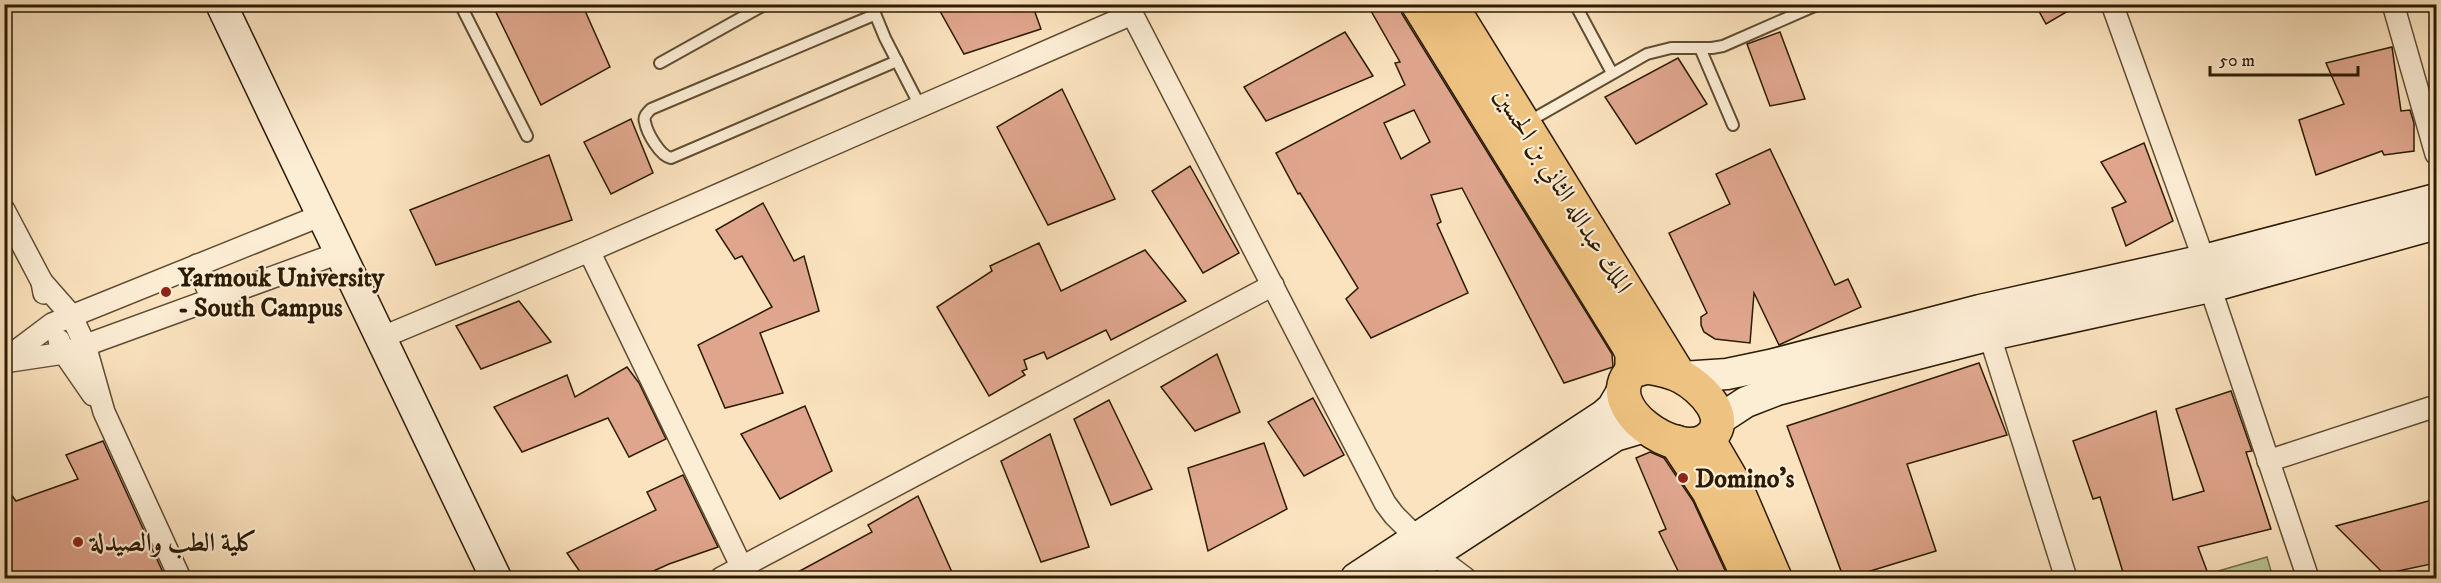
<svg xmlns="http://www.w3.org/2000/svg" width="2441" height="583" font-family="'IM FELL DW Pica',Amiri,serif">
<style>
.green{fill:#bbc495;stroke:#74704c;stroke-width:1.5}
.building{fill:#dfa68d;stroke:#2c1b03;stroke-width:1.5;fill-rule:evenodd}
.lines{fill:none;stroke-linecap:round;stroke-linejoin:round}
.lane-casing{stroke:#604d32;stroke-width:14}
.street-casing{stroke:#604d32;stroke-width:24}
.secondary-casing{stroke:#2c1b03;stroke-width:33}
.primary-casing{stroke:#2c1b03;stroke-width:36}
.lane{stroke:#fcedd5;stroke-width:10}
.street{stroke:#fcedd5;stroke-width:21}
.secondary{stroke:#fcedd5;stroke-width:30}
.primary{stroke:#eec280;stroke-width:33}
.poi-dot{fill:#8f2418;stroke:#fcedd5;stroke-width:2}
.labels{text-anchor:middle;stroke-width:4.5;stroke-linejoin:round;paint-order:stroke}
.street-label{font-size:26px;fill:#2c1b03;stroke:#fcedd5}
.poi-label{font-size:26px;font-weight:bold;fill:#2c1b03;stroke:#fcedd5;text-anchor:start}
</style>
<rect width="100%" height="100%" fill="#fbe3bf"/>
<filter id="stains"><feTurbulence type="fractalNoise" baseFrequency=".00333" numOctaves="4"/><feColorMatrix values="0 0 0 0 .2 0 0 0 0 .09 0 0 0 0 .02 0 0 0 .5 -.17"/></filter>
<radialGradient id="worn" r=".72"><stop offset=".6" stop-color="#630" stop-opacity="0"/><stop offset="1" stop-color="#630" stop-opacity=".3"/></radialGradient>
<polygon class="green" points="2267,557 2273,578 2220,578 2218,571"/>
<g class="building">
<polygon points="492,4 582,4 610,67 541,105"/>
<polygon points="936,4 1032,4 1041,29 964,54"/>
<path d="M 1367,4 L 1399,4 L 1402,14 L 1612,354 L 1613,367 L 1564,383 L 1462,188 L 1431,195 L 1441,222 L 1437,224 L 1468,293 L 1371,338 L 1346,299 L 1358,288 L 1300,193 L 1298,194 L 1276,153 L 1405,85 L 1395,63 L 1400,62 ZM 1414,110 L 1430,142 L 1401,159 L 1384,123 Z"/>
<polygon points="2035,4 2080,4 2046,24"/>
<polygon points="1345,32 1373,76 1266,121 1244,87"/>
<polygon points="1780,32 1805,99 1770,106 1747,44"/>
<polygon points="2392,47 2401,111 2410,110 2414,123 2414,151 2384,155 2382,151 2316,175 2299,120 2344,104 2326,63"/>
<polygon points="1678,58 1707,104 1636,144 1605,97"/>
<polygon points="1062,89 1115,199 1048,225 997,127"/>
<polygon points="631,119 653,173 611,194 584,142"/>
<polygon points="2144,143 2173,221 2126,246 2112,208 2126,202 2101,162"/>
<polygon points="1770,149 1835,285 1848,279 1861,307 1779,345 1754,293 1750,343 1715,339 1704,332 1701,325 1701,317 1707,313 1669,233 1730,204 1716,174"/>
<polygon points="549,155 572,220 436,265 410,210"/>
<polygon points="1190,166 1239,253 1203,273 1152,191"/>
<polygon points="763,203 794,261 804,256 819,311 760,333 783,393 725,408 698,345 772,307 742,256 735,259 716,230"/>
<polygon points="1039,243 1061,291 1145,250 1186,301 1111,340 1106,330 1047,359 1044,352 1024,360 1027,369 1022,371 1025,375 989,396 937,307 992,271 990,266"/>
<polygon points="519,301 551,342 481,369 456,326"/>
<polygon points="1217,354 1240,412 1195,431 1161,387"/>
<polygon points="1979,363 2007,435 1907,464 1936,551 1844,579 1787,426"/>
<polygon points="627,367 639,383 666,439 629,457 608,418 522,452 494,407 567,375 575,397"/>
<polygon points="2231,391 2252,451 2246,452 2271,529 2198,547 2210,579 2125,579 2100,497 2093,499 2073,441 2156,411 2173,500 2204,491 2176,409"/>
<polygon points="1313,398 1344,455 1304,476 1268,422"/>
<polygon points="1109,400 1152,489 1111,505 1074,419"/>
<polygon points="805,406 832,471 780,499 741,434"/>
<polygon points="1050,434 1089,547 1041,562 1001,461"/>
<polygon points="103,441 166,579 4,579 4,485 16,501 78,479 66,455"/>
<polygon points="1264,443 1287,509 1208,551 1188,468"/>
<polygon points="1650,452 1664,458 1693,501 1729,579 1682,579 1659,532 1666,529 1636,458"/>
<polygon points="683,475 718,547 669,564 636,579 585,579 567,553 656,510 647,492"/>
<polygon points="918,496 955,579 785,579 872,532 868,525"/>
<polygon points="2436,499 2436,563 2384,574 2336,526"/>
</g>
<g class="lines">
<defs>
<g id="lane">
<polyline points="460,4 527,136"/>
<polyline points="871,4 885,38 920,106"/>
<polyline points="1575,4 1612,73"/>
<path d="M 874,15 L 651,109 C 647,113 643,117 645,122 C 647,133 660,156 671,158 L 897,61"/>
<polyline points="1700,48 1733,125"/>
<polyline points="660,63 766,4"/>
<polyline points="1526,123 1647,54 1671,48 1712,48 1723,46 1819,4"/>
</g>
<g id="street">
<polyline points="1127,4 1385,503 1394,515 1433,554 1465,578"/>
<polyline points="2112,4 2204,260"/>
<polyline points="2393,4 2436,154"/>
<polyline points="4,210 42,282 44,293"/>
<polyline points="589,251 747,578"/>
<polyline points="197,265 212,299"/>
<polyline points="42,282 71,315 85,345 104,412 180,578"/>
<polyline points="2210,287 2308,578"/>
<polyline points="1986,324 2066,578"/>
<polyline points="383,337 589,251 1132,14"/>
<polyline points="59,340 64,353 93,395"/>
<polyline points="4,360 52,324 322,215"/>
<polyline points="4,362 64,353 339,253"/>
<polyline points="2268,461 2436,406"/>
<polyline points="721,578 1273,285"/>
</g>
<g id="secondary">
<path d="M 221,4 C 312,196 406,387 496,578"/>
<polyline points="1682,377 1727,374 1770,365 1980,310 2204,260 2436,199"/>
<polyline points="1717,421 1746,402 1777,390 1991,335 2210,287 2436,224"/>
<polyline points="1356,578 1604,415 1612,408 1622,391"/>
<polyline points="1397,578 1615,436 1645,427"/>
</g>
<g id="primary">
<polyline points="1418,4 1628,345 1632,353 1632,371"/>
<polyline points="1450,4 1679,375"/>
<path d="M 1647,367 C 1659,369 1671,371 1682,377 C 1701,387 1734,419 1708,439 C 1678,462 1597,406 1632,371 Z"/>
<polyline points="1708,439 1736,487 1775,578"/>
<polyline points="1676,442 1709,492 1749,578"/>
</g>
</defs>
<use href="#lane" class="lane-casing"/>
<use href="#street" class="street-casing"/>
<use href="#secondary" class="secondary-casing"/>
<use href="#primary" class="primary-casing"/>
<use href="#lane" class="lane"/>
<use href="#street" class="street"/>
<use href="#secondary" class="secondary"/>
<use href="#primary" class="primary"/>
</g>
<g class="poi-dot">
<circle cx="166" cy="292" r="6"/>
<circle cx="1683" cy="478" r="6"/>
<circle cx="78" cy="542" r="6"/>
</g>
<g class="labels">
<g class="street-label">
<text transform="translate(1564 190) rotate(58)" y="9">الملك عبدالله الثاني بن الحسين</text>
</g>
<g class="poi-label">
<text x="178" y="286">Yarmouk University<tspan x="178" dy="30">- South Campus</tspan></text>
<text x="1695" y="487">Domino's</text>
<text x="90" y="551">كلية الطب والصيدلة</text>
</g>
</g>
<rect width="2441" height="583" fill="none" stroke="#fbe3bf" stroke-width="24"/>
<rect x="6" y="6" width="2429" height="571" fill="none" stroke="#2c1b03" stroke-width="3"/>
<rect x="12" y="12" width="2417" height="559" fill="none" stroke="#2c1b03" stroke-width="1.5"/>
<path d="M2210 66v9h148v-9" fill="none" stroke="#2c1b03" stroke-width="3"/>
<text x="2219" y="66" font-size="18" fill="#2c1b03" stroke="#fcedd5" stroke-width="4.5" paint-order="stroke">50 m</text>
<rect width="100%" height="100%" filter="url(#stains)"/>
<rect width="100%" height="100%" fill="url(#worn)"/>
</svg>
